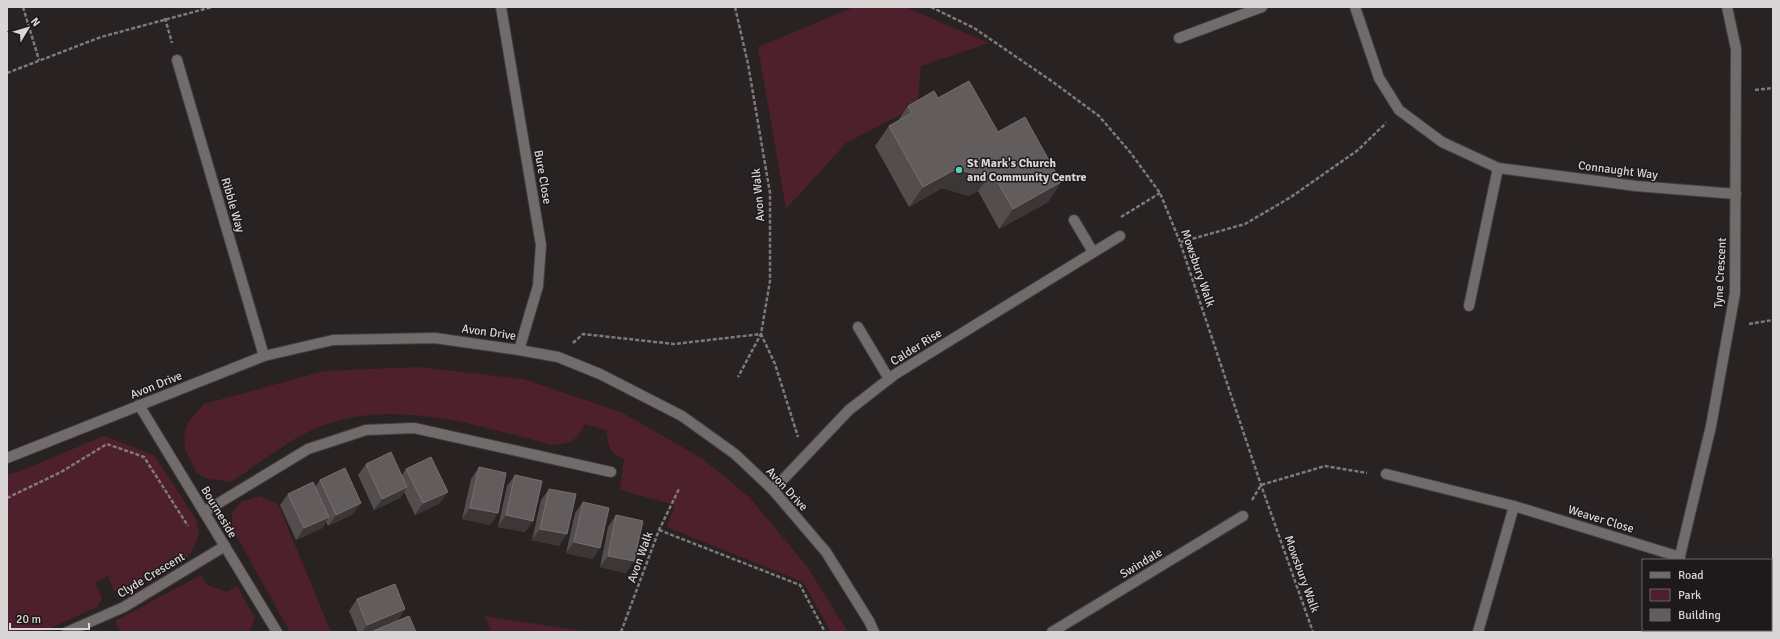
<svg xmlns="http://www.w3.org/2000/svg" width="1780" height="639" font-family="Signika,sans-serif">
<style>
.green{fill:#4d202b}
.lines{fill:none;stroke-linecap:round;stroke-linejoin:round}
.service-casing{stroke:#454041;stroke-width:12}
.minor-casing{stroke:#454041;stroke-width:12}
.tertiary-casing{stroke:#454041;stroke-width:12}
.path{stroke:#7e797a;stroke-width:2.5;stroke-dasharray:4 2;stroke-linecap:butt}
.service{stroke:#726b6c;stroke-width:10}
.minor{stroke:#726b6c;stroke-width:10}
.tertiary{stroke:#726b6c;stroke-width:10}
.wall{fill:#544d4e}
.shaded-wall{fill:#3c3637}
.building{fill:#625c5d;stroke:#756f70}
.poi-dot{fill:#57cec2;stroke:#1e191a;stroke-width:1.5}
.labels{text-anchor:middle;stroke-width:3;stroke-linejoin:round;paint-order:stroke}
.poi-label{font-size:12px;font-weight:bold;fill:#dad5d6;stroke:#1e191a;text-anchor:start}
.street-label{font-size:12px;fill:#dad5d6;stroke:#1e191a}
</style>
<rect width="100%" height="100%" fill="#282223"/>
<g class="green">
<polygon points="854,7 906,7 989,43 921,66 917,106 846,143 786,209 758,47"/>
<path d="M 417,367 L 524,379 L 623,413 L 703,459 L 749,497 L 806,565 L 848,632 L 831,632 L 803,582 L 667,527 L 675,505 L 620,490 L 624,459 C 608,452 609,445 606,430 L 585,424 C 576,441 573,443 553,445 C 480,427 399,398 324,425 C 290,438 261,462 231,482 L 205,478 L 196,472 L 185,449 L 184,436 L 188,422 L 204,404 L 324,371 Z"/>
<polygon points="104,436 154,455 196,519 199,535 192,551 184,561 124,593 114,591 108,576 95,582 102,599 97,607 42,632 7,632 7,475 18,472"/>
<polygon points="260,496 278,504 331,632 290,632 232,528 232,512 241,502"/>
<polygon points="201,575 207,585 227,592 237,586 255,618 249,632 120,632 115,621"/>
<polygon points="485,616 588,632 492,632"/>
</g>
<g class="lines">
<defs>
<g id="service">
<polyline points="1179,38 1262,7"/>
<polyline points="1469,306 1498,168"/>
<polyline points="858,327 889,379"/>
</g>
<g id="minor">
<polyline points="501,7 541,245 538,286 519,350"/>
<polyline points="1355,7 1379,78 1399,110 1442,142 1498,168 1636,186 1736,194"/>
<polyline points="177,60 264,356"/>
<polyline points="1074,220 1093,252"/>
<polyline points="139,405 277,632"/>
<polyline points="1386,474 1514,506 1680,557"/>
<polyline points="773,490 849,410 894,375 1120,236"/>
<polyline points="204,512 308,449 366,430 414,428 611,472"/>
<polyline points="1679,560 1711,426 1735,293 1736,49 1727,7"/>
<polyline points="67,632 124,607 225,546"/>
<polyline points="1052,632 1243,516"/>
<polyline points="1478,632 1514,506"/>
<polyline points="1652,632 1653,630"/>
</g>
<polyline id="tertiary" points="7,458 264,356 333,340 435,338 519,350 558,357 600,374 682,416 735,454 773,490 826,552 869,621 874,632"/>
</defs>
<use href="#service" class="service-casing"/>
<use href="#minor" class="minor-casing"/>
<use href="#tertiary" class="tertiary-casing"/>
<g class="path">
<polyline points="23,7 39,60"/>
<polyline points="735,7 748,64 770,193 770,281 761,334 738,377"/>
<polyline points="931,7 974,28 1053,82 1099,116 1130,152 1160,193 1180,242 1261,485 1313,632"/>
<polyline points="165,18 172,43"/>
<polyline points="7,73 101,37 212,7"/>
<polyline points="1755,90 1773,88"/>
<polyline points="1121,217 1160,193"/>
<polyline points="1181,242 1245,224 1291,197 1358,150 1386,123"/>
<polyline points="1749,324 1773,320"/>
<polyline points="573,343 583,334 674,344 761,334 775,364 798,437"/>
<polyline points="7,498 61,472 107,444 144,457 188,526"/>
<polyline points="1252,500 1261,485 1325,466 1367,473"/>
<polyline points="659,530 800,585 825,632"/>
<polyline points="1771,598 1773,598"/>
<polyline points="621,632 659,530 679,489"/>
</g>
<use href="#service" class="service"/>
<use href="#minor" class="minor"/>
<use href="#tertiary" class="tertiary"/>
</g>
<g class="wall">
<polygon points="938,98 998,132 1061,182 1048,202 999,229 978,191 969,196 942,188 909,207 875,146 889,126 897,122 908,106"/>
<polygon points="366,464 402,475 406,469 440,503 415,515 404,492 400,498 374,510 358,475"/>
<polygon points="479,467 498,513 490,525 462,519 471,479"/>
<polygon points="515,475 533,521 525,532 498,527 507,486"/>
<polygon points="320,480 353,514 328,526 326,522 322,528 296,540 280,505 288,494 315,487"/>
<polygon points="549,489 559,546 532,540 541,500"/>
<polygon points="583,502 593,559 566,553 575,513"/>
<polygon points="616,515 626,573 600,567 608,527"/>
<polygon points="357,599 405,609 398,620 369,632 358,632 349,611"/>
</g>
<g class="shaded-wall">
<polygon points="956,169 992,172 978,191 969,196 942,188 909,207 923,187"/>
<polygon points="1061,182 1048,202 999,229 1013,209"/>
<polygon points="407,487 400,498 374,510 382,499"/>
<polygon points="448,492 440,503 415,515 423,503"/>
<polygon points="361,503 353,514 328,526 336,515"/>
<polygon points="470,508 498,513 490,525 462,519"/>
<polygon points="506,515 533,521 525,532 498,527"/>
<polygon points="329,517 322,528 296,540 304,528"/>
<polygon points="540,529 567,534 559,546 532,540"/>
<polygon points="574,542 600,548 593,559 566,553"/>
<polygon points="608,556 634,561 626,573 600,567"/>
<polygon points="405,609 398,620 369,632 362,632 367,625"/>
</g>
<g class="building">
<polygon points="969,81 998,132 1025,117 1061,182 1013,209 992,172 983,176 956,169 923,187 889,126 912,113 908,106 934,91 938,98"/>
<polygon points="391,452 407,487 382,499 366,464"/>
<polygon points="431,457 448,492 423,503 406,469"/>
<polygon points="479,467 506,473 498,513 470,508"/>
<polygon points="345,468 361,503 336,515 320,480"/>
<polygon points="515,475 542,481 533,521 506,515"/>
<polygon points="313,482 329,517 304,528 288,494"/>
<polygon points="549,489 576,494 567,534 540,529"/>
<polygon points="583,502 609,508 600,548 574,542"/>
<polygon points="616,515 643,521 634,561 608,556"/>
<polygon points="395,584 405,609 367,625 357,599"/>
<polygon points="409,616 416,632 371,632"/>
</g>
<circle class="poi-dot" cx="959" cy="170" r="4"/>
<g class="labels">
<g class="poi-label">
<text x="967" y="167">St Mark's Church<tspan x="967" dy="14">and Community Centre</tspan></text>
</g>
<g class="street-label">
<text transform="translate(1618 170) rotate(7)" y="4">Connaught Way</text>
<text transform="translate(543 177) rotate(80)" y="4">Bure Close</text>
<text transform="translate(758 195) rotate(-95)" y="4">Avon Walk</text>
<text transform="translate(233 205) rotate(74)" y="4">Ribble Way</text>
<text transform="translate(1198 268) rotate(71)" y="4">Mowsbury Walk</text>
<text transform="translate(1720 273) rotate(-87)" y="4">Tyne Crescent</text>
<text transform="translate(489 332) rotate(8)" y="4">Avon Drive</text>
<text transform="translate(916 347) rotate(-32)" y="4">Calder Rise</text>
<text transform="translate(156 385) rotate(-22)" y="4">Avon Drive</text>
<text transform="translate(787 489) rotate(47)" y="4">Avon Drive</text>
<text transform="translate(219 512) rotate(59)" y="4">Bourneside</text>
<text transform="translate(1601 519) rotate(17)" y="4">Weaver Close</text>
<text transform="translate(640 557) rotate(-70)" y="4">Avon Walk</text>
<text transform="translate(1141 563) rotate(-31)" y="4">Swindale</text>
<text transform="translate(1302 574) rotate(70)" y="4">Mowsbury Walk</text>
<text transform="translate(151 575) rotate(-31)" y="4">Clyde Crescent</text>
</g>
</g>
<rect width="1780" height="639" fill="none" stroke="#dad5d6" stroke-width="16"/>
<rect x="1642" y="559" width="130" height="72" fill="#1e191a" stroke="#696465"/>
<rect x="1650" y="572" width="20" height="6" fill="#726b6c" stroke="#696465"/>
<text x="1678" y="579" font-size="12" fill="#dad5d6">Road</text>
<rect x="1650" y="589" width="20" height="12" fill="#4d202b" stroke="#696465"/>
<text x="1678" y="599" font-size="12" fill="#dad5d6">Park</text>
<rect x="1650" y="609" width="20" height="12" fill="#625c5d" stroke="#696465"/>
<text x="1678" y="619" font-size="12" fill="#dad5d6">Building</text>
<g transform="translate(28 28) rotate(52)" stroke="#1e191a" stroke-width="3" paint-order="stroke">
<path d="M0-3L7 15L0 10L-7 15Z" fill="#dad5d6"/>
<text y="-6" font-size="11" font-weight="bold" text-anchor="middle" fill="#dad5d6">N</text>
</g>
<path d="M10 623v6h79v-6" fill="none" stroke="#dad5d6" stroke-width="2"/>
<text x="16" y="623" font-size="12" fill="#dad5d6" stroke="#1e191a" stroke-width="3" paint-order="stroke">20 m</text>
</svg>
